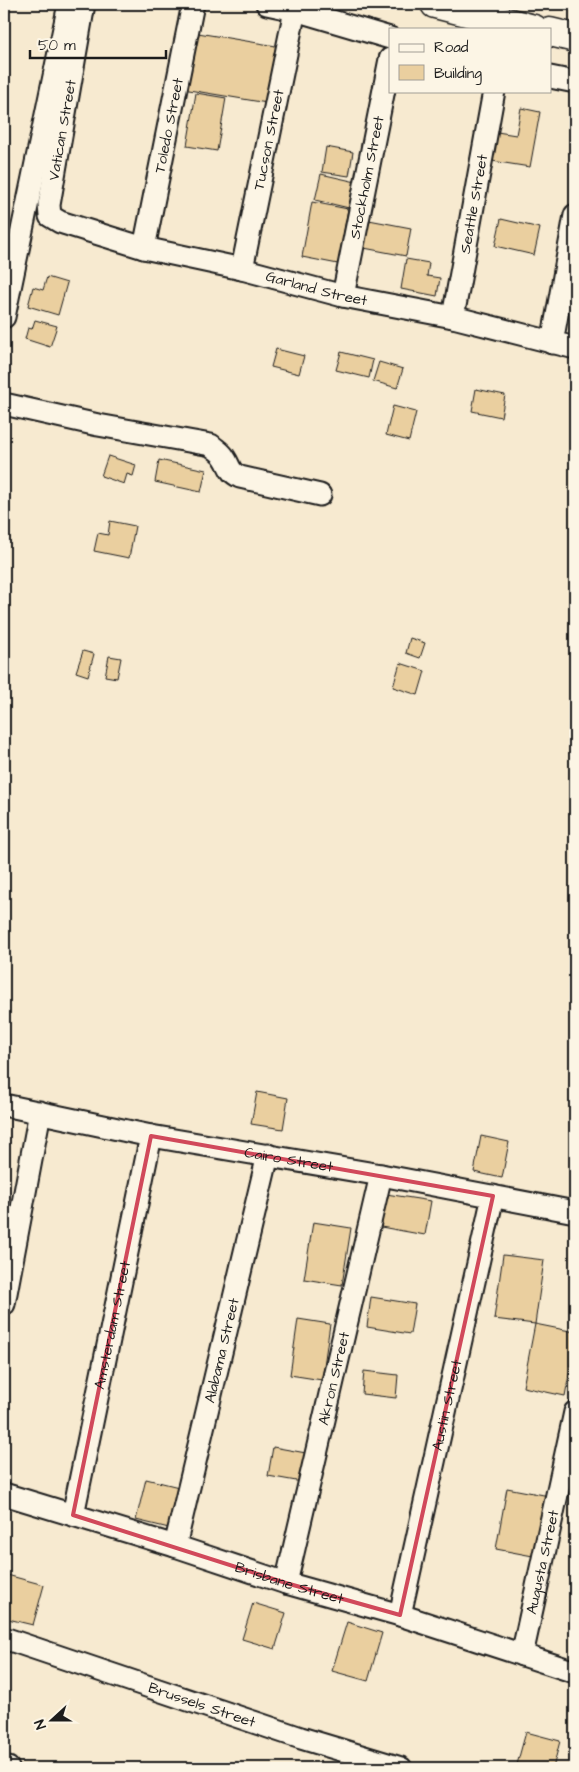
<svg xmlns="http://www.w3.org/2000/svg" width="579" height="1772" font-family="'Architects Daughter',sans-serif">
<style>
.building{fill:#eacf9f;stroke:#1c1c1c}
.lines{fill:none;stroke-linecap:round;stroke-linejoin:round}
.street-casing{stroke:#1c1c1c;stroke-width:25}
.primary-casing{stroke:#1c1c1c;stroke-width:31}
.street{stroke:#fcf5e5;stroke-width:21}
.primary{stroke:#fcf5e5;stroke-width:28}
.marked{fill:none;stroke:#d1495b;stroke-width:4;stroke-linejoin:round}
.labels{text-anchor:middle;stroke-width:4;stroke-linejoin:round;paint-order:stroke}
.street-label{font-size:15px;fill:#1c1c1c;stroke:#fcf5e5}
</style>
<rect width="100%" height="100%" fill="#f7ead0"/>
<filter id="ink" filterUnits="userSpaceOnUse"><feTurbulence type="fractalNoise" baseFrequency=".02" numOctaves="2"/><feDisplacementMap in="SourceGraphic" scale="10" xChannelSelector="R" yChannelSelector="G"/><feConvolveMatrix kernelMatrix="1 2 1 2 8 2 1 2 1" color-interpolation-filters="sRGB"/></filter>
<g filter="url(#ink)">
<g class="building">
<polygon points="192,32 276,46 267,103 183,89"/>
<polygon points="196,93 226,98 217,151 187,146"/>
<polygon points="521,108 540,112 530,167 492,161 497,132 516,135"/>
<polygon points="326,147 353,152 349,176 322,172"/>
<polygon points="321,174 356,182 349,208 315,200"/>
<polygon points="312,202 348,209 338,264 302,257"/>
<polygon points="501,219 540,228 534,255 495,246"/>
<polygon points="369,220 411,228 406,256 364,248"/>
<polygon points="406,259 429,263 427,276 440,278 437,296 401,289"/>
<polygon points="47,277 67,283 58,315 28,306 33,287 43,290"/>
<polygon points="35,320 57,326 50,347 25,339 28,328 32,329"/>
<polygon points="276,349 304,356 299,374 271,367"/>
<polygon points="341,352 373,360 369,378 336,370"/>
<polygon points="379,362 403,369 397,388 373,381"/>
<polygon points="476,389 505,395 501,417 472,411"/>
<polygon points="393,406 416,412 409,441 386,435"/>
<polygon points="108,456 136,465 133,476 127,474 124,484 101,476"/>
<polygon points="159,460 206,470 201,492 155,482"/>
<polygon points="110,521 135,526 129,558 94,551 98,533 108,535"/>
<polygon points="410,638 425,643 420,658 406,653"/>
<polygon points="83,651 94,654 88,676 76,672"/>
<polygon points="109,656 121,658 117,678 105,676"/>
<polygon points="400,663 425,671 418,695 393,687"/>
<polygon points="257,1092 288,1098 283,1129 251,1124"/>
<polygon points="481,1136 509,1142 502,1178 474,1172"/>
<polygon points="386,1194 431,1201 425,1235 381,1227"/>
<polygon points="313,1222 351,1228 342,1285 304,1279"/>
<polygon points="503,1255 544,1260 535,1324 494,1319"/>
<polygon points="371,1297 415,1304 410,1334 367,1327"/>
<polygon points="298,1319 330,1324 322,1380 290,1375"/>
<polygon points="535,1324 575,1332 575,1343 565,1396 523,1387"/>
<polygon points="364,1371 398,1375 396,1398 362,1394"/>
<polygon points="273,1447 306,1453 302,1482 268,1476"/>
<polygon points="146,1479 183,1488 173,1529 136,1520"/>
<polygon points="507,1488 549,1496 538,1557 496,1549"/>
<polygon points="7,1575 44,1585 33,1625 4,1618 4,1589"/>
<polygon points="253,1603 286,1613 275,1649 242,1639"/>
<polygon points="347,1622 382,1633 368,1681 332,1671"/>
<polygon points="526,1732 560,1741 553,1768 516,1768"/>
</g>
<g class="lines">
<defs>
<g id="street">
<path id="s1" d="M 84,4 L 49,205 L 50,216 L 60,222 L 144,248 L 242,269 L 343,296 L 453,317 L 575,348"/>
<polyline points="267,4 295,10 390,38"/>
<polyline points="550,77 575,82"/>
<path id="s2" d="M 144,248 L 193,4"/>
<path id="s3" d="M 242,269 L 295,10"/>
<path id="s4" d="M 343,296 L 390,59"/>
<polyline points="4,317 69,4"/>
<path id="s5" d="M 453,317 L 494,91"/>
<polyline points="552,343 575,215"/>
<path d="M 4,404 L 98,425 L 211,445 C 215,449 221,452 224,457 C 231,467 228,471 240,477 L 320,495"/>
<path id="s6" d="M 4,1105 L 151,1136 L 381,1175 L 575,1212"/>
<polyline points="4,1304 40,1112"/>
<path id="s7" d="M 4,1494 L 175,1546 L 286,1583 L 400,1615 L 575,1672"/>
<path id="s8" d="M 73,1515 L 151,1136"/>
<path id="s9" d="M 175,1546 L 268,1155"/>
<path id="s10" d="M 286,1583 L 381,1175"/>
<path id="s11" d="M 400,1615 L 493,1196"/>
<path id="s12" d="M 4,1638 L 301,1738 L 401,1768"/>
<path id="s13" d="M 522,1655 L 575,1412"/>
<polyline points="4,1767 8,1768"/>
</g>
<g id="primary">
<polyline points="435,4 534,29"/>
<polyline points="550,32 575,38"/>
</g>
</defs>
<use href="#street" class="street-casing"/>
<use href="#primary" class="primary-casing"/>
<use href="#street" class="street"/>
<use href="#primary" class="primary"/>
</g>
</g>
<path class="marked" d="M 151,1136 L 493,1196 L 400,1615 L 286,1583 L 73,1515 Z"/>
<g class="labels">
<g class="street-label">
<text dy="5" stroke="none"><textPath href="#s2" startOffset="125">Toledo Street</textPath></text>
<text transform="translate(62 130) rotate(-80)" y="5">Vatican Street</text>
<text dy="5" stroke="none"><textPath href="#s3" startOffset="132">Tucson Street</textPath></text>
<text dy="5" stroke="none"><textPath href="#s4" startOffset="121">Stockholm Street</textPath></text>
<text dy="5" stroke="none"><textPath href="#s5" startOffset="115">Seattle Street</textPath></text>
<text dy="5" stroke="none"><textPath href="#s1" startOffset="492">Garland Street</textPath></text>
<text dy="5" stroke="none"><textPath href="#s6" startOffset="290">Cairo Street</textPath></text>
<text dy="5" stroke="none"><textPath href="#s8" startOffset="194">Amsterdam Street</textPath></text>
<text dy="5" stroke="none"><textPath href="#s9" startOffset="201">Alabama Street</textPath></text>
<text dy="5" stroke="none"><textPath href="#s10" startOffset="210">Akron Street</textPath></text>
<text dy="5" stroke="none"><textPath href="#s11" startOffset="215">Austin Street</textPath></text>
<text dy="5" stroke="none"><textPath href="#s13" startOffset="95">Augusta Street</textPath></text>
<text dy="5" stroke="none"><textPath href="#s7" startOffset="299">Brisbane Street</textPath></text>
<text dy="5" stroke="none"><textPath href="#s12" startOffset="209">Brussels Street</textPath></text>
</g>
</g>
<rect width="579" height="1772" fill="none" stroke="#fcf5e5" stroke-width="20"/>
<rect x="10" y="10" width="559" height="1752" fill="none" stroke="#1c1c1c" stroke-width="2" filter="url(#ink)"/>
<rect x="389" y="28" width="162" height="65" fill="#fcf5e5" stroke="#a29e95"/>
<rect x="399" y="44" width="25" height="8" fill="#fcf5e5" stroke="#a29e95"/>
<text x="434" y="52" font-size="15" fill="#1c1c1c">Road</text>
<rect x="399" y="65" width="25" height="15" fill="#eacf9f" stroke="#a29e95"/>
<text x="434" y="78" font-size="15" fill="#1c1c1c">Building</text>
<g transform="translate(52 1720) rotate(249)" stroke="#fcf5e5" stroke-width="4" paint-order="stroke">
<path d="M0-4L9 19L0 12L-9 19Z" fill="#1c1c1c"/>
<text y="-8" font-size="14" font-weight="bold" text-anchor="middle" fill="#1c1c1c">N</text>
</g>
<path d="M30 50v8h136v-8" fill="none" stroke="#1c1c1c" stroke-width="2.5"/>
<text x="38" y="50" font-size="15" fill="#1c1c1c" stroke="#fcf5e5" stroke-width="4" paint-order="stroke">50 m</text>
</svg>
